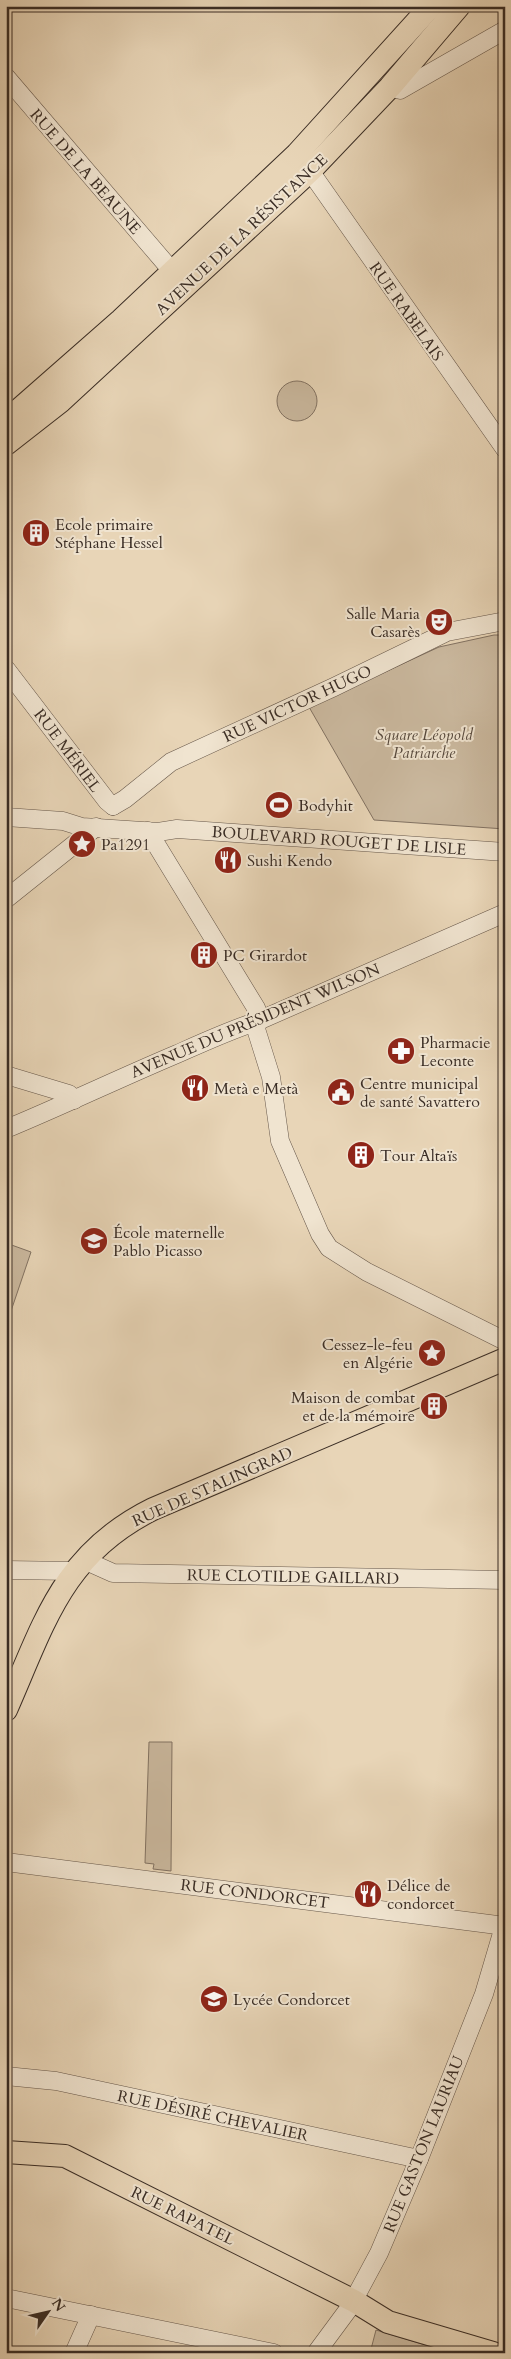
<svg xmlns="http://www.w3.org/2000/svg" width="511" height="2359" font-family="Cardo,serif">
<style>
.green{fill:#cab89e;stroke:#827262}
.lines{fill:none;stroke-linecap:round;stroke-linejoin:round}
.minor-casing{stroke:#66574a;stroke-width:19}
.major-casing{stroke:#3a2d25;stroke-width:24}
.minor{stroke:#f0e4d0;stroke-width:18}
.major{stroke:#e8d5b7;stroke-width:22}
.labels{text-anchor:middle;stroke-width:4;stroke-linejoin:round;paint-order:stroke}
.street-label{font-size:16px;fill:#3a2d25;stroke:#f0e4d0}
.poi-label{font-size:16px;fill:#3a2d25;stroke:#f0e4d0;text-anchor:start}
.park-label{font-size:16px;font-style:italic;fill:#57493d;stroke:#f0e4d0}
</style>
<rect width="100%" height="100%" fill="#e8d5b7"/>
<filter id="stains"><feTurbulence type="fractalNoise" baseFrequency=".004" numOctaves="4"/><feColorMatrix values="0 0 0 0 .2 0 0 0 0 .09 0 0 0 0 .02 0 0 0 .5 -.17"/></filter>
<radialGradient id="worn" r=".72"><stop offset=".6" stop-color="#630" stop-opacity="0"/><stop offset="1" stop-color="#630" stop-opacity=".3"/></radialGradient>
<g class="green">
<circle cx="297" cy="401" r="20"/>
<polygon points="494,635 505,635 505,829 374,820 309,707 439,647"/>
<polygon points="6,1243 31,1252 11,1311 6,1309"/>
<polygon points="149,1742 172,1742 171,1871 153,1869 154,1864 145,1863"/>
<polygon points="376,2330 452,2353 370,2353"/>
</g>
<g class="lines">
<defs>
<g id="minor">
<polyline points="6,77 166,264"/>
<polyline points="390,87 400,90 505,30"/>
<polyline points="310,171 505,449"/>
<polyline points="6,669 107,801 113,806"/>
<polyline points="113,806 125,799 171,762 334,687 447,632 505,621"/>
<polyline points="6,817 63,821 82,827 158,832 177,829 505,852"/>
<polyline points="148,831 256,1008 259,1015 256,1029 271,1077 280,1141 320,1234 329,1248 367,1272 505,1341"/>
<polyline points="6,899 96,827"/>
<polyline points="6,1075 69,1094 74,1100"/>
<path d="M 6,1129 C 64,1105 120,1078 177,1054 C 204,1042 230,1030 258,1021 L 505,913"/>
<polyline points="84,1560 113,1573 505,1580"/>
<polyline points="6,1570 74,1571"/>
<polyline points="6,1862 505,1926"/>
<polyline points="6,2076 56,2081 419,2159"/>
<polyline points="6,2298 274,2353"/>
<polyline points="74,2353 91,2315"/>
<polyline points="316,2353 350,2307 379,2253 419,2159 484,1994 505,1923"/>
</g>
<g id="major">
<polyline points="6,421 121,320 297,154 431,6"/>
<polyline points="6,444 61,401 310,171 390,87 459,6"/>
<path d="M 6,1710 C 44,1624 62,1554 153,1509 L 505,1359"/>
<polyline points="6,2152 65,2156 354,2301 388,2322 493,2353"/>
</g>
</defs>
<use href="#minor" class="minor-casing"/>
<use href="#major" class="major-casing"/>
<use href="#minor" class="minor"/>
<use href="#major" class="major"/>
</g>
<defs>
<symbol id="building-disc" viewBox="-11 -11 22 22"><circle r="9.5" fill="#8f2418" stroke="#f0e4d0"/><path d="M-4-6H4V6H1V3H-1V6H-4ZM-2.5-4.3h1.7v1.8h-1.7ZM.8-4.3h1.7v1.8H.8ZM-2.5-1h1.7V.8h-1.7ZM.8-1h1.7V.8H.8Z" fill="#fff"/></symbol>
<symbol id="theatre-disc" viewBox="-11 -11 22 22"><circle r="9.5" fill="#8f2418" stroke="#f0e4d0"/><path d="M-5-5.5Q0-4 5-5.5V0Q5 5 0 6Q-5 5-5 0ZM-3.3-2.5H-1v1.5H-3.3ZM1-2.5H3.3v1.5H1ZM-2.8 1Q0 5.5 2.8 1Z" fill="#fff"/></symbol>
<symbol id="stadium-disc" viewBox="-11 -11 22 22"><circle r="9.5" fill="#8f2418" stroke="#f0e4d0"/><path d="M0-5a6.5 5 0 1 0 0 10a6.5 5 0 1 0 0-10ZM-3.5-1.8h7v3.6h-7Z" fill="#fff"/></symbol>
<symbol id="sight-disc" viewBox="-11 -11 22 22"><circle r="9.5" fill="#8f2418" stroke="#f0e4d0"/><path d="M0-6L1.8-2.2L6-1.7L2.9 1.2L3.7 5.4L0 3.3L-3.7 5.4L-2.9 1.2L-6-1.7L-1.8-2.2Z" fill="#fff"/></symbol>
<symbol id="restaurant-disc" viewBox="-11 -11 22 22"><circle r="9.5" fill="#8f2418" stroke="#f0e4d0"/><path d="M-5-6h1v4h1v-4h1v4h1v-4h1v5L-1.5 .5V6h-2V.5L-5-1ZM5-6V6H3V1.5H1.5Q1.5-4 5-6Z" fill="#fff"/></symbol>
<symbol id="pharmacy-disc" viewBox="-11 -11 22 22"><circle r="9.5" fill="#8f2418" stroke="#f0e4d0"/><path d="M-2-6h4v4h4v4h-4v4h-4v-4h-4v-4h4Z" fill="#fff"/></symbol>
<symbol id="civic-disc" viewBox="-11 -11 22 22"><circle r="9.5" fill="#8f2418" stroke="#f0e4d0"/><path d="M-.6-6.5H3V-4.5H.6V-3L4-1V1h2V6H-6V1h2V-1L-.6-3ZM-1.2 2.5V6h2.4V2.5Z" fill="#fff"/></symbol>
<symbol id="school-disc" viewBox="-11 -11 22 22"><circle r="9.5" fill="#8f2418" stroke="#f0e4d0"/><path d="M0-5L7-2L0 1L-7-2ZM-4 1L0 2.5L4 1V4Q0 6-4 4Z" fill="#fff"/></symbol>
</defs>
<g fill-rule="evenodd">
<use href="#building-disc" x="20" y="517" width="32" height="32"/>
<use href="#theatre-disc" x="423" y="606" width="32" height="32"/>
<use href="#stadium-disc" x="263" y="789" width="32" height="32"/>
<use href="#sight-disc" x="66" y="828" width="32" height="32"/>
<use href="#restaurant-disc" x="212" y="844" width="32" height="32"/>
<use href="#building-disc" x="188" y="939" width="32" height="32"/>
<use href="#pharmacy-disc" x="385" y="1035" width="32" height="32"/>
<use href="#restaurant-disc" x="179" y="1072" width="32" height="32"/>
<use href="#civic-disc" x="325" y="1076" width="32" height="32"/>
<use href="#building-disc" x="345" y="1139" width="32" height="32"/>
<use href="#school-disc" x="78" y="1225" width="32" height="32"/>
<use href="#sight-disc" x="416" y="1337" width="32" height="32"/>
<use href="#building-disc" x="418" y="1390" width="32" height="32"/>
<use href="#restaurant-disc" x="352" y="1878" width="32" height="32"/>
<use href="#school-disc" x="198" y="1983" width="32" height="32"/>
</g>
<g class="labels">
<g class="street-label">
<text transform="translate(86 171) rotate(49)" y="6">RUE DE LA BEAUNE</text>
<text transform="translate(241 234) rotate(-43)" y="6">AVENUE DE LA RÉSISTANCE</text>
<text transform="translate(407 311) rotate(55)" y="6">RUE RABELAIS</text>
<text transform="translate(297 703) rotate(-25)" y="6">RUE VICTOR HUGO</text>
<text transform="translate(68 750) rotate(53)" y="6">RUE MÉRIEL</text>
<text transform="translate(339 840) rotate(4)" y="6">BOULEVARD ROUGET DE LISLE</text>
<text transform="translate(255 1020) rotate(-23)" y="6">AVENUE DU PRÉSIDENT WILSON</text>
<text transform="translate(212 1486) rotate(-24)" y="6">RUE DE STALINGRAD</text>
<text transform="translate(293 1576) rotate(1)" y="6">RUE CLOTILDE GAILLARD</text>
<text transform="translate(255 1893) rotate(7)" y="6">RUE CONDORCET</text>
<text transform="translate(213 2115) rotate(12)" y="6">RUE DÉSIRÉ CHEVALIER</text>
<text transform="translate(423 2144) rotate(-68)" y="6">RUE GASTON LAURIAU</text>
<text transform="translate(183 2215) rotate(26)" y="6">RUE RAPATEL</text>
</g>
<g class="poi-label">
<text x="55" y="530">Ecole primaire<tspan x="55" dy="18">Stéphane Hessel</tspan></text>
<text x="420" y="619" text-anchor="end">Salle Maria<tspan x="420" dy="18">Casarès</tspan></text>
<text x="298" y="811">Bodyhit</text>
<text x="101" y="850">Pa1291</text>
<text x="247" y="866">Sushi Kendo</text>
<text x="223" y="961">PC Girardot</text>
<text x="420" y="1048">Pharmacie<tspan x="420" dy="18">Leconte</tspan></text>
<text x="360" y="1089">Centre municipal<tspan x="360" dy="18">de santé Savattero</tspan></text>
<text x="214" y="1094">Metà e Metà</text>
<text x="380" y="1161">Tour Altaïs</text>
<text x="113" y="1238">École maternelle<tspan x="113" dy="18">Pablo Picasso</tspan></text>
<text x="413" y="1350" text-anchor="end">Cessez-le-feu<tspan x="413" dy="18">en Algérie</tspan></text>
<text x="415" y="1403" text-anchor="end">Maison de combat<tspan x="415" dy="18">et de la mémoire</tspan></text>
<text x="387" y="1891">Délice de<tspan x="387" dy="18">condorcet</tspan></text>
<text x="233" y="2005">Lycée Condorcet</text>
</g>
<g class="park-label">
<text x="424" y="740">Square Léopold<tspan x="424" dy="18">Patriarche</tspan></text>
</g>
</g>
<rect width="511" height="2359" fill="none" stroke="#e8d5b7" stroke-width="25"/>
<rect x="8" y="8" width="496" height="2344" fill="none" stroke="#3a2d25" stroke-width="2.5"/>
<rect x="12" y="12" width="486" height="2334" fill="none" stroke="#3a2d25"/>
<g transform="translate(48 2312) rotate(56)" stroke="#f0e4d0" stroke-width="4" paint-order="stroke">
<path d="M0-4L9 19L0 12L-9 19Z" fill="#3a2d25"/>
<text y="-8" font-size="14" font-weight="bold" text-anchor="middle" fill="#3a2d25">N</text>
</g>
<rect width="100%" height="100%" filter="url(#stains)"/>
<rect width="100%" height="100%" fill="url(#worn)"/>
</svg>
